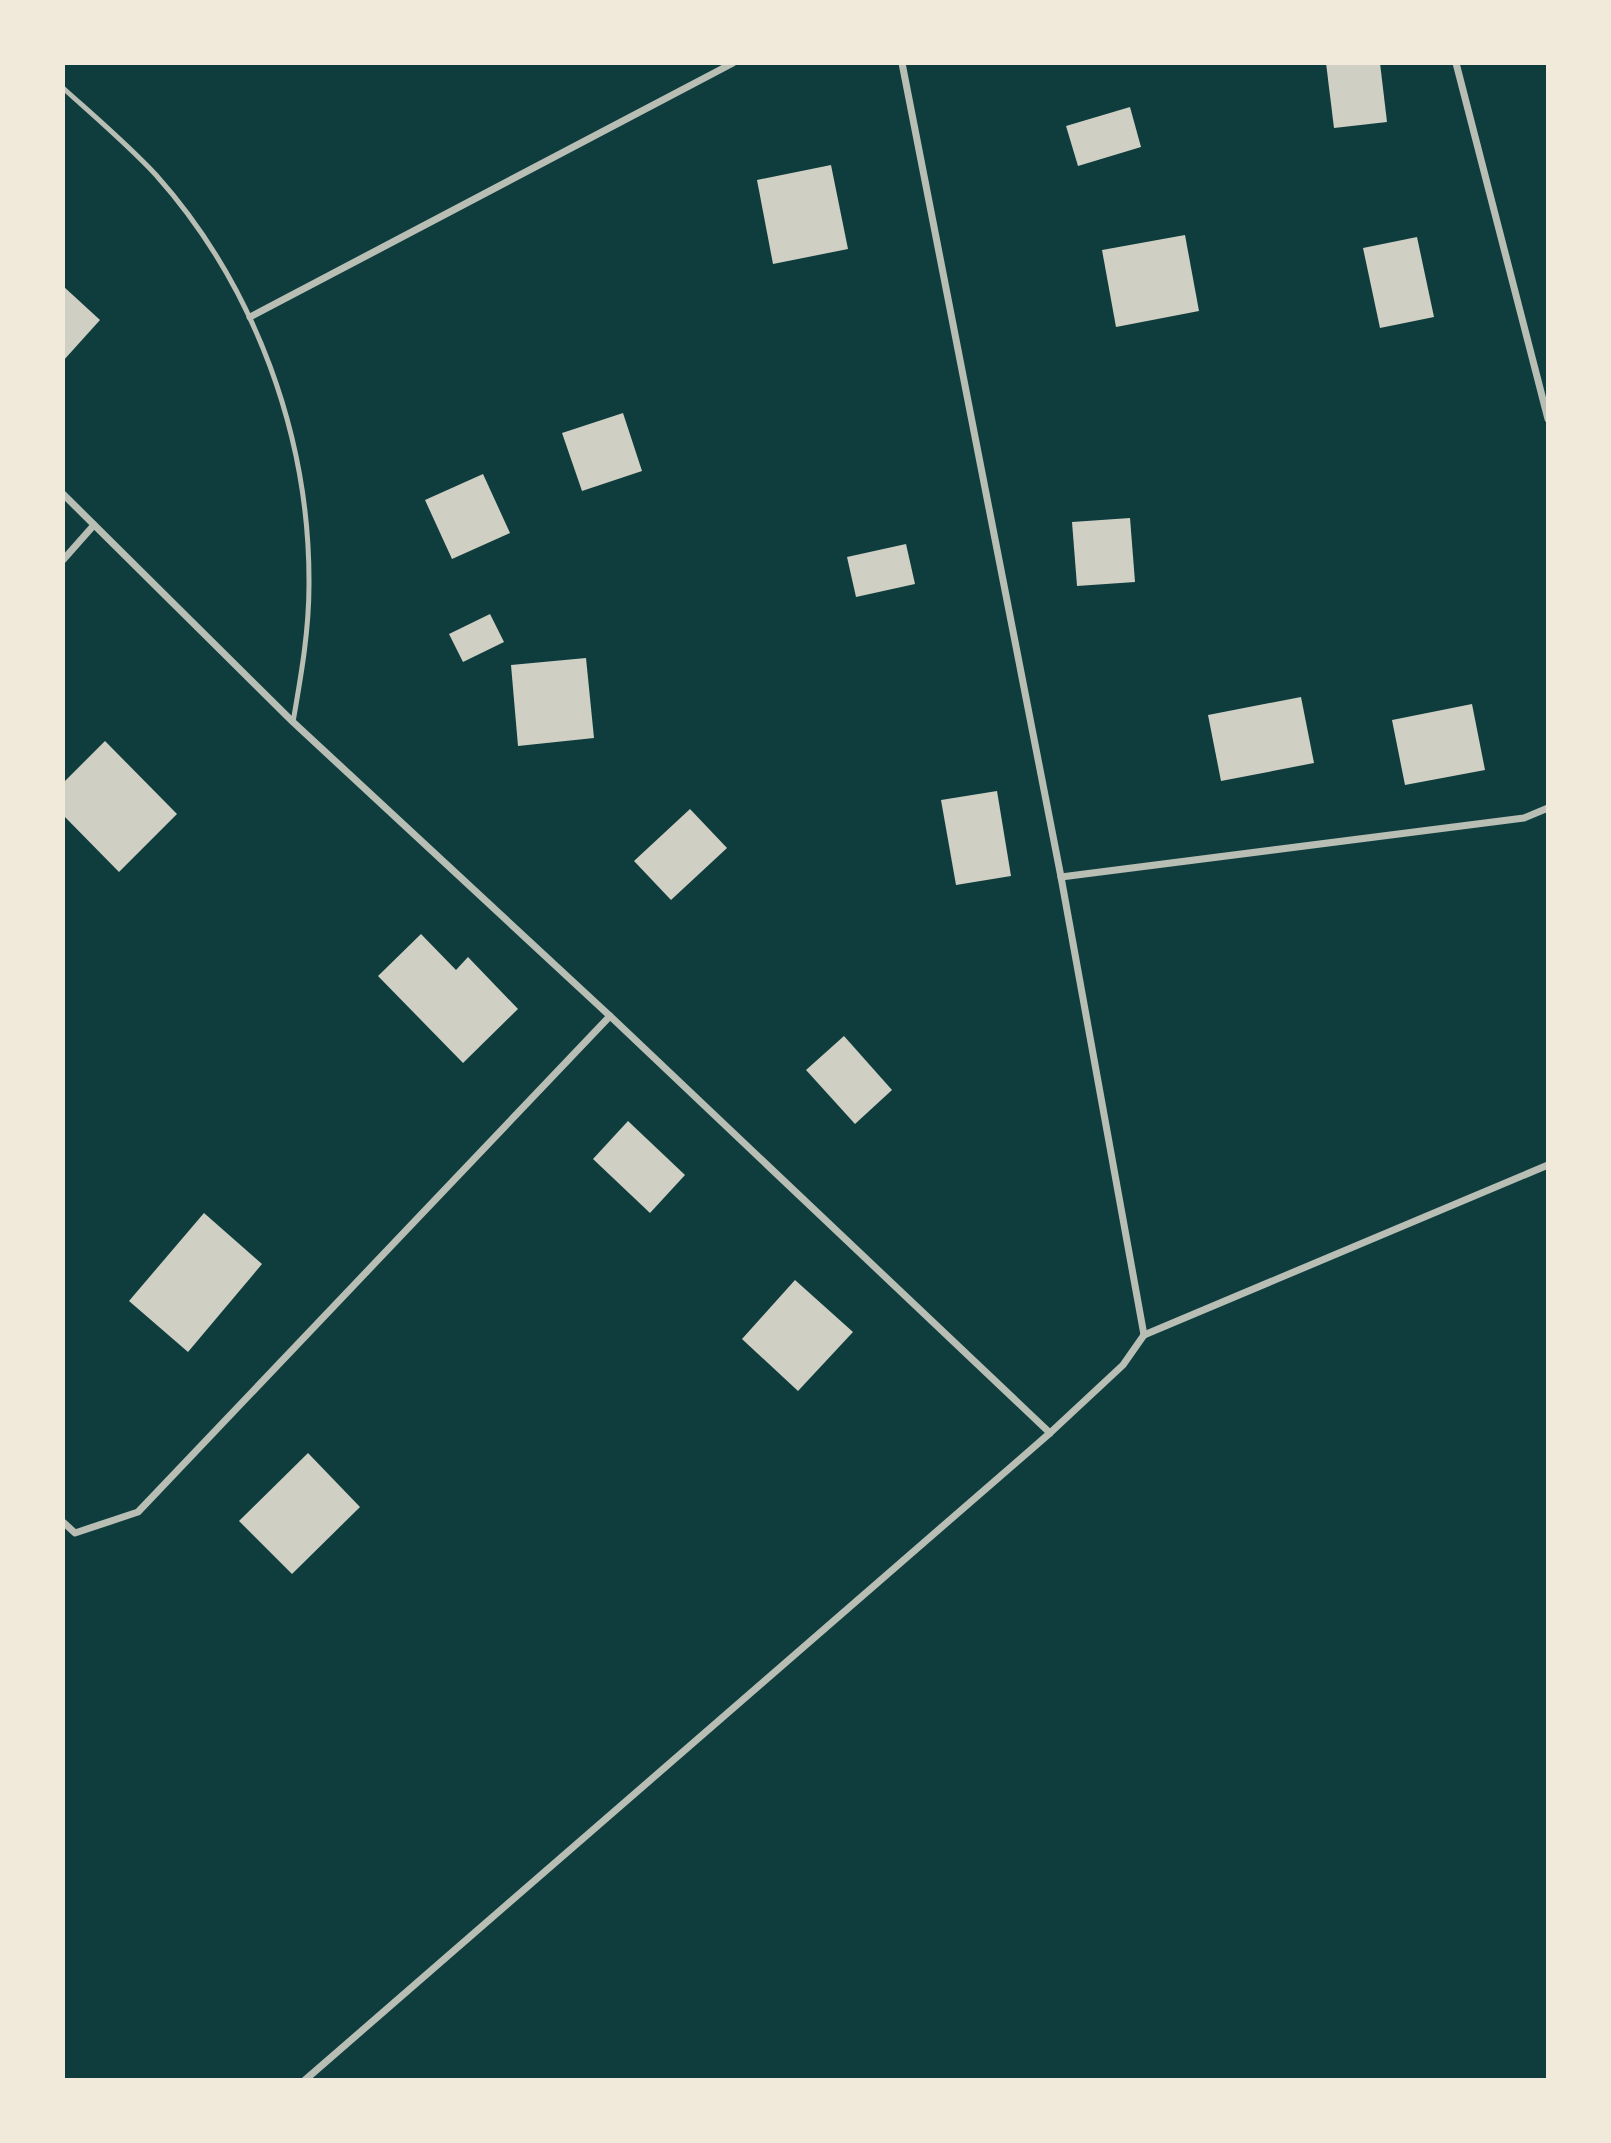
<svg xmlns="http://www.w3.org/2000/svg" width="1611" height="2143" font-family="Bitter,serif">
<style>
.building{fill:#cfcfc3}
.lines{fill:none;stroke-linecap:round;stroke-linejoin:round}
.service{stroke:#b8beb3;stroke-width:5}
.minor{stroke:#b8beb3;stroke-width:7}
</style>
<rect width="100%" height="100%" fill="#0f3d3e"/>
<g class="building">
<polygon points="1326,63 1380,63 1387,122 1334,128"/>
<polygon points="1130,107 1141,147 1078,166 1066,126"/>
<polygon points="831,165 848,249 773,264 757,180"/>
<polygon points="1185,235 1199,311 1116,327 1102,250"/>
<polygon points="1417,237 1434,317 1380,328 1363,248"/>
<polygon points="63,286 100,320 63,361"/>
<polygon points="623,413 642,471 582,491 562,433"/>
<polygon points="483,474 510,533 452,559 425,500"/>
<polygon points="1130,518 1135,582 1077,586 1072,522"/>
<polygon points="906,544 915,584 856,597 847,557"/>
<polygon points="490,614 504,642 463,662 449,634"/>
<polygon points="586,658 594,738 518,746 511,665"/>
<polygon points="1301,697 1314,763 1221,781 1208,715"/>
<polygon points="1472,704 1485,770 1405,785 1392,720"/>
<polygon points="105,741 177,814 119,872 63,815 63,783"/>
<polygon points="997,791 1011,876 956,885 941,800"/>
<polygon points="690,809 727,848 671,900 634,861"/>
<polygon points="421,934 456,970 468,957 518,1009 463,1063 378,976"/>
<polygon points="844,1036 892,1090 855,1124 806,1070"/>
<polygon points="628,1121 685,1175 650,1213 593,1159"/>
<polygon points="204,1213 262,1264 188,1352 129,1301"/>
<polygon points="795,1280 853,1332 798,1391 742,1339"/>
<polygon points="308,1453 360,1507 292,1574 239,1521"/>
</g>
<g class="lines">
<path class="service" d="M 63,88 C 94,116 127,144 156,175 C 255,286 310,437 309,585 C 309,631 301,676 293,722"/>
<g class="minor">
<polyline points="902,63 1061,877 1144,1335"/>
<polyline points="1456,63 1548,419"/>
<polyline points="250,317 733,63"/>
<polyline points="63,494 293,722 610,1016 1050,1433"/>
<polyline points="63,560 94,525"/>
<polyline points="1061,877 1524,818 1548,808"/>
<polyline points="1144,1335 1548,1165"/>
<polyline points="63,1522 75,1533 138,1512 610,1016"/>
<polyline points="305,2080 1050,1433 1123,1365 1144,1335"/>
</g>
</g>
<rect width="1611" height="2143" fill="none" stroke="#f1e9da" stroke-width="130"/>
</svg>
